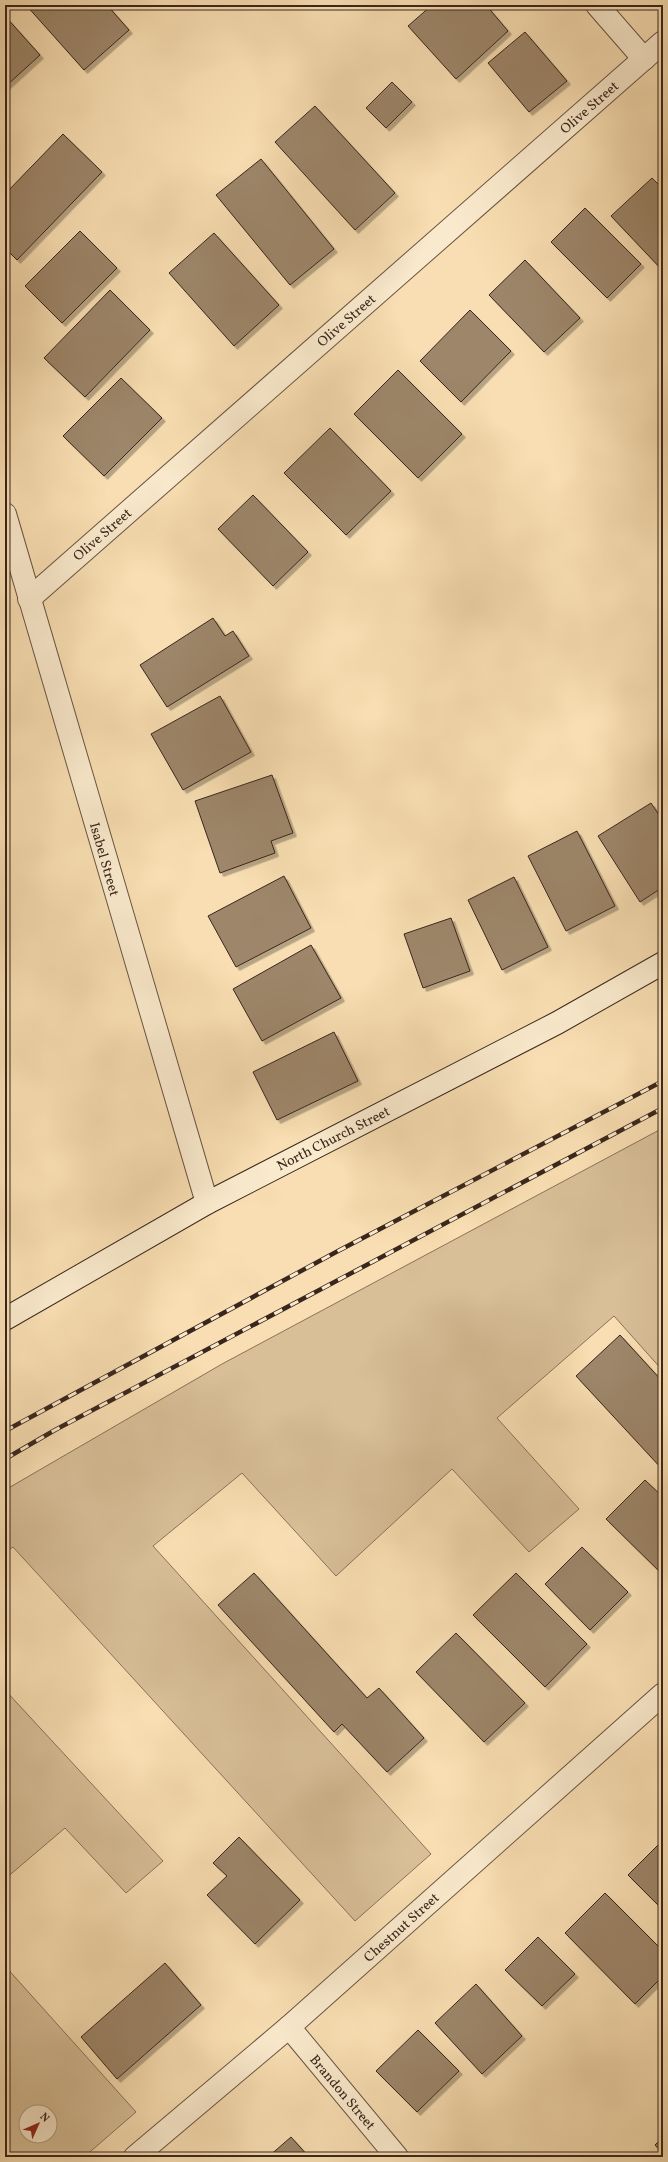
<svg xmlns="http://www.w3.org/2000/svg" width="668" height="2162" font-family="Vollkorn,serif">
<style>
.green{fill:#d8bf98;stroke:#89725a;fill-rule:evenodd}
.building{fill:#9d866a;stroke:#3a261c;filter:url(#shadow)}
.lines{fill:none;stroke-linecap:round;stroke-linejoin:round}
.street-casing{stroke:#6a5442;stroke-width:24}
.secondary-casing{stroke:#3a261c;stroke-width:24}
.street{stroke:#faeacd;stroke-width:22}
.secondary{stroke:#faeacd;stroke-width:22}
.rail-casing{stroke:#3a261c;stroke-width:4.5}
.rail{stroke:#faeacd;stroke-width:3;stroke-dasharray:9;stroke-linecap:butt}
.labels{text-anchor:middle;stroke-width:3;stroke-linejoin:round;paint-order:stroke}
.street-label{font-size:14px;fill:#3a261c;stroke:#faeacd}
</style>
<defs>
<filter id="shadow"><feDropShadow dx="3.5" dy="3.5" stdDeviation="0" flood-color="#0004"/></filter>
</defs>
<rect width="100%" height="100%" fill="#f8deb2"/>
<filter id="stains"><feTurbulence type="fractalNoise" baseFrequency=".005" numOctaves="4"/><feColorMatrix values="0 0 0 0 .2 0 0 0 0 .09 0 0 0 0 .02 0 0 0 .5 -.17"/></filter>
<radialGradient id="worn" r=".72"><stop offset=".6" stop-color="#630" stop-opacity="0"/><stop offset="1" stop-color="#630" stop-opacity=".3"/></radialGradient>
<g class="green">
<polygon points="663,1128 663,1371 614,1316 497,1418 579,1509 529,1552 452,1469 336,1576 242,1473 153,1546 431,1854 355,1921 13,1547 5,1552 5,1490 222,1364"/>
<polygon points="5,1690 163,1861 126,1893 65,1828 5,1879"/>
<path d="M 5,1966 L 136,2112 L 84,2157 L 5,2157 ZM 26,2112 L 50,2112 L 50,2136 L 26,2136 Z"/>
</g>
<g class="building">
<polygon points="26,5 107,5 129,30 84,70"/>
<polygon points="432,5 486,5 508,31 456,79 408,26"/>
<polygon points="5,16 40,55 5,87"/>
<polygon points="525,32 567,81 529,112 488,63"/>
<polygon points="392,82 412,102 386,128 366,108"/>
<polygon points="315,106 395,193 355,230 275,142"/>
<polygon points="63,134 102,172 17,260 5,248 5,194"/>
<polygon points="261,159 334,249 290,285 216,195"/>
<polygon points="652,178 663,189 663,271 611,216"/>
<polygon points="585,208 641,264 607,298 551,242"/>
<polygon points="80,231 117,268 62,323 25,286"/>
<polygon points="214,233 279,305 234,346 169,273"/>
<polygon points="525,260 580,318 544,352 489,295"/>
<polygon points="110,290 150,330 85,397 44,358"/>
<polygon points="470,310 511,351 461,402 420,361"/>
<polygon points="398,370 462,434 418,478 354,414"/>
<polygon points="121,378 162,418 104,476 63,436"/>
<polygon points="330,428 391,491 346,535 284,473"/>
<polygon points="253,495 308,552 273,586 218,529"/>
<polygon points="213,618 225,636 233,631 249,656 167,707 140,665"/>
<polygon points="220,696 251,752 183,790 151,734"/>
<polygon points="272,775 293,833 271,841 275,853 220,873 195,801"/>
<polygon points="651,803 663,821 663,887 640,902 598,836"/>
<polygon points="577,831 615,906 566,931 528,856"/>
<polygon points="284,876 311,928 236,967 208,916"/>
<polygon points="514,877 548,947 502,970 468,900"/>
<polygon points="451,918 470,971 423,988 404,934"/>
<polygon points="311,945 341,998 262,1041 233,989"/>
<polygon points="334,1032 358,1081 277,1120 253,1072"/>
<polygon points="620,1335 663,1382 663,1470 576,1376"/>
<polygon points="645,1480 663,1497 663,1575 606,1519"/>
<polygon points="582,1547 628,1592 590,1630 545,1584"/>
<polygon points="254,1573 367,1698 379,1688 424,1738 387,1772 342,1724 334,1732 218,1605"/>
<polygon points="516,1573 587,1644 545,1687 473,1615"/>
<polygon points="456,1633 525,1703 484,1742 416,1672"/>
<polygon points="239,1837 300,1900 255,1944 207,1895 227,1876 213,1863"/>
<polygon points="663,1840 663,1910 628,1875"/>
<polygon points="605,1893 663,1951 663,1976 635,2004 565,1933"/>
<polygon points="538,1937 575,1974 542,2006 505,1970"/>
<polygon points="165,1963 201,2005 117,2079 81,2037"/>
<polygon points="476,1984 522,2036 482,2074 435,2023"/>
<polygon points="418,2030 459,2071 417,2112 376,2071"/>
<polygon points="291,2137 309,2157 268,2157"/>
<polygon points="663,2137 663,2154 655,2145"/>
</g>
<g class="lines">
<defs>
<g id="street">
<polyline points="597,5 644,59"/>
<polyline points="5,514 207,1203"/>
<polyline points="29,599 663,42"/>
<polyline points="289,2027 397,2157"/>
<polyline points="135,2157 289,2027 663,1694"/>
</g>
<polyline id="secondary" points="5,1319 207,1203 557,1023 663,963"/>
</defs>
<use href="#street" class="street-casing"/>
<use href="#secondary" class="secondary-casing"/>
<use href="#street" class="street"/>
<use href="#secondary" class="secondary"/>
<defs>
<g id="rail">
<polyline points="5,1431 338,1251 663,1081"/>
<polyline points="5,1459 55,1430 663,1108"/>
</g>
</defs>
<use href="#rail" class="rail-casing"/>
<use href="#rail" class="rail"/>
</g>
<g class="labels">
<g class="street-label">
<text transform="translate(589 107) rotate(-41)" y="5">Olive Street</text>
<text transform="translate(346 320) rotate(-41)" y="5">Olive Street</text>
<text transform="translate(102 534) rotate(-41)" y="5">Olive Street</text>
<text transform="translate(105 859) rotate(74)" y="5">Isabel Street</text>
<text transform="translate(333 1138) rotate(-27)" y="5">North Church Street</text>
<text transform="translate(401 1927) rotate(-42)" y="5">Chestnut Street</text>
<text transform="translate(343 2092) rotate(50)" y="5">Brandon Street</text>
</g>
</g>
<rect width="668" height="2162" fill="none" stroke="#f8deb2" stroke-width="20"/>
<rect x="6" y="6" width="656" height="2150" fill="none" stroke="#3a261c" stroke-width="2"/>
<rect x="10" y="10" width="648" height="2142" fill="none" stroke="#3a261c"/>
<g transform="translate(38 2124) rotate(45)"><circle r="19" fill="#faeacd" stroke="#ad9c86"/>
<path d="M0-3L7 15L0 10L-7 15Z" fill="#8f2418"/>
<text y="-6" font-size="11" font-weight="bold" text-anchor="middle" fill="#3a261c">N</text>
</g>
<rect width="100%" height="100%" filter="url(#stains)"/>
<rect width="100%" height="100%" fill="url(#worn)"/>
</svg>
